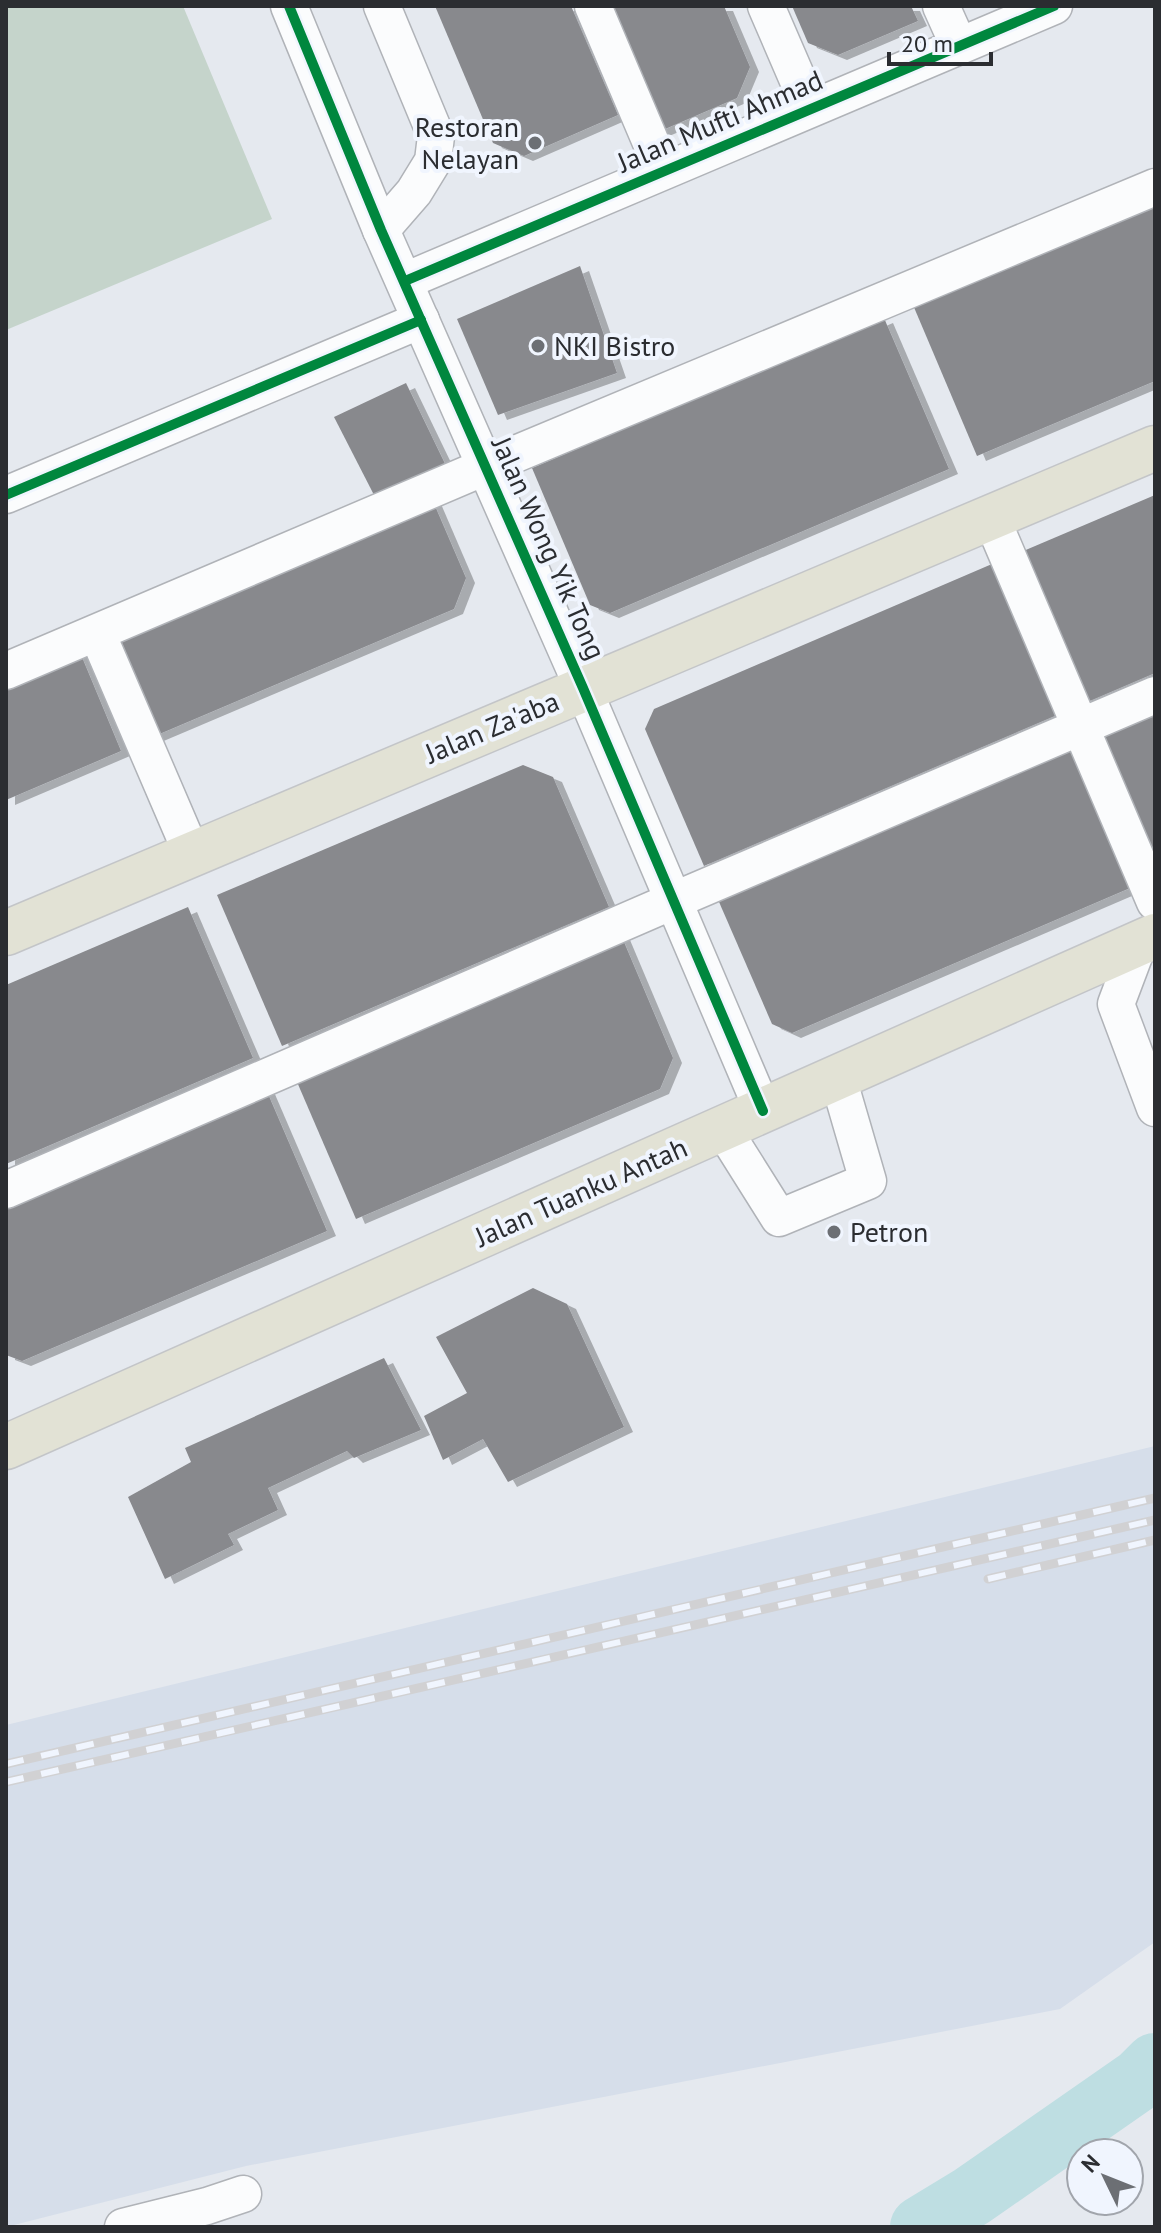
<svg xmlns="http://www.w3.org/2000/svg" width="1161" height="2233" font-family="'PT Sans',sans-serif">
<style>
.built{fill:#d6deea}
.green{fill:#c5d4cb}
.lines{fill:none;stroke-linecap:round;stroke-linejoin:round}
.river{stroke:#bedee2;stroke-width:62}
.building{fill:#88898d;filter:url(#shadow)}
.minor-casing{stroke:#b0b3b8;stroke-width:39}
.highway-casing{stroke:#c3c5c8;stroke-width:47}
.minor{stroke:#fbfcfd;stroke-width:36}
.highway{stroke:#e2e2d5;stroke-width:44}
.rail-casing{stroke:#d1d1d3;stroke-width:9}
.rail{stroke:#f0f5fe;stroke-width:6;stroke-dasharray:18;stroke-linecap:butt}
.cycleway-casing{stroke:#f0f5fe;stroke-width:15}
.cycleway{stroke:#00873e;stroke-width:10}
.poi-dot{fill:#6c6f74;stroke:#f0f5fe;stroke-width:3}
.labels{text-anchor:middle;stroke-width:8;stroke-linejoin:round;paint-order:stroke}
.street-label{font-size:28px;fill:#2b2d31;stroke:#f0f5fe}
.poi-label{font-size:28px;fill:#2b2d31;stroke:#f0f5fe;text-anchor:start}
</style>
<defs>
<filter id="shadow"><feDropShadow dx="9" dy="5" stdDeviation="0" flood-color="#0004"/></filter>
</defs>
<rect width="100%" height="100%" fill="#e5e9ef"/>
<polygon class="built" points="1155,1446 1155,1942 1060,2009 246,2166 6,2227 6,1725"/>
<polygon class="green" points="6,6 183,6 272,219 6,330"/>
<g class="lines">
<polyline class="river" points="921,2227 972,2196 1140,2079 1155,2064"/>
</g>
<g class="building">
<polygon points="435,6 571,6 618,115 524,156 493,143"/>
<polygon points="605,6 724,6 750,67 737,98 658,132"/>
<polygon points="792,6 911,6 918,21 838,55 808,43"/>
<polygon points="1155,202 1155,381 977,456 913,305"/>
<polygon points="580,266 617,373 498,415 457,319"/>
<polygon points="884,318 949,469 610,613 590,605 532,468"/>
<polygon points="406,383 447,468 374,495 334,417"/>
<polygon points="1155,495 1155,673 1085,703 1021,552"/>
<polygon points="432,499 466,578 454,609 150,738 107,638"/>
<polygon points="992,564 1057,715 704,866 645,729 654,709"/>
<polygon points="79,650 121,751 6,800 6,681"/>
<polygon points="1155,707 1155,866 1098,732"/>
<polygon points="1068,744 1130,888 792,1033 772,1024 716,895"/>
<polygon points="523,765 553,777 609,907 282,1046 217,895"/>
<polygon points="188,907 253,1058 6,1164 6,985"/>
<polygon points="621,935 673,1058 660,1089 356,1219 294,1075"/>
<polygon points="265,1087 327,1231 22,1361 6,1355 6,1198"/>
<polygon points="533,1288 567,1304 624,1427 508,1482 483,1439 443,1460 424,1416 467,1393 436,1337"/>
<polygon points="384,1358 421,1430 354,1458 347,1451 268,1488 278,1510 228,1534 234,1545 165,1579 128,1497 191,1462 185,1448"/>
</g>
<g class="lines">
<defs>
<g id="minor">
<polyline points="289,6 381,230 583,688 763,1111"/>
<polyline points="593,6 663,171"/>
<polyline points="766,6 810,108"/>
<polyline points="941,6 959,46"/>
<polyline points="381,230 414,192 433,161 436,136 382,6"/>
<polyline points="405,281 1054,6"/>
<polyline points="6,495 421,320"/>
<polyline points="991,517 1155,902"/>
<polyline points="97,633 192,854"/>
<polyline points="6,671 487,466 1155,187"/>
<polyline points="1139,943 1116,1004 1155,1108"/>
<polyline points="723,1129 779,1218 868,1181 838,1078"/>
<polyline points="6,1190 675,900 1155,695"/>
<polyline points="123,2227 207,2206 243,2194"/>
</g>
<g id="highway">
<polyline points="6,933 1155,448"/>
<polyline points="6,1447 1155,936"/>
</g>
</defs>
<use href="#minor" class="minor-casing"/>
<use href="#highway" class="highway-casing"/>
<use href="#minor" class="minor"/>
<use href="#highway" class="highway"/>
<defs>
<g id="rail">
<polyline points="988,1579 1155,1540"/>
<polyline points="6,1764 1155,1498"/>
<polyline points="6,1782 1155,1520"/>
</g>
</defs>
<use href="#rail" class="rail-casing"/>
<use href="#rail" class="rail"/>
<defs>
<g id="cycleway">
<polyline points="289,6 381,230 583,688 763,1111"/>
<polyline points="405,281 1054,6"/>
<polyline points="6,495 421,320"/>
</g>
</defs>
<use href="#cycleway" class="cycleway-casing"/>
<use href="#cycleway" class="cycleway"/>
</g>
<g class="poi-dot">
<circle cx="535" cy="143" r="8"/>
<circle cx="538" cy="346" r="8"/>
<circle cx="834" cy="1232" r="8"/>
</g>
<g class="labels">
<g class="street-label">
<text transform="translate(720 121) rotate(-23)" y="10">Jalan Mufti Ahmad</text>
<text transform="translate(549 548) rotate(66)" y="10">Jalan Wong Yik Tong</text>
<text transform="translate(492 727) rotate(-23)" y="10">Jalan Za'aba</text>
<text transform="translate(581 1192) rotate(-24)" y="10">Jalan Tuanku Antah</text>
</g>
<g class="poi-label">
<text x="519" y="137" text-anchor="end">Restoran<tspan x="519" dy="32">Nelayan</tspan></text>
<text x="554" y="356">NKI Bistro</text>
<text x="850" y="1242">Petron</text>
</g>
</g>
<rect width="1161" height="2233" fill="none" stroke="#2b2d31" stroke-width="16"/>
<g transform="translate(1105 2177) rotate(313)"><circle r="38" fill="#f0f5fe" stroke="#a1a5ac" stroke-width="2"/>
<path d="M0-6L14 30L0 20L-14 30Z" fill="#6c6f74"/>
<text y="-12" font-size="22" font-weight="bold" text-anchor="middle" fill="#2b2d31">N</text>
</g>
<path d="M889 52v12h102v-12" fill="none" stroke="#2b2d31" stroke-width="4"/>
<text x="901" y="52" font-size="24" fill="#2b2d31" stroke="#f0f5fe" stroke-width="6" paint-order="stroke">20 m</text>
</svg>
